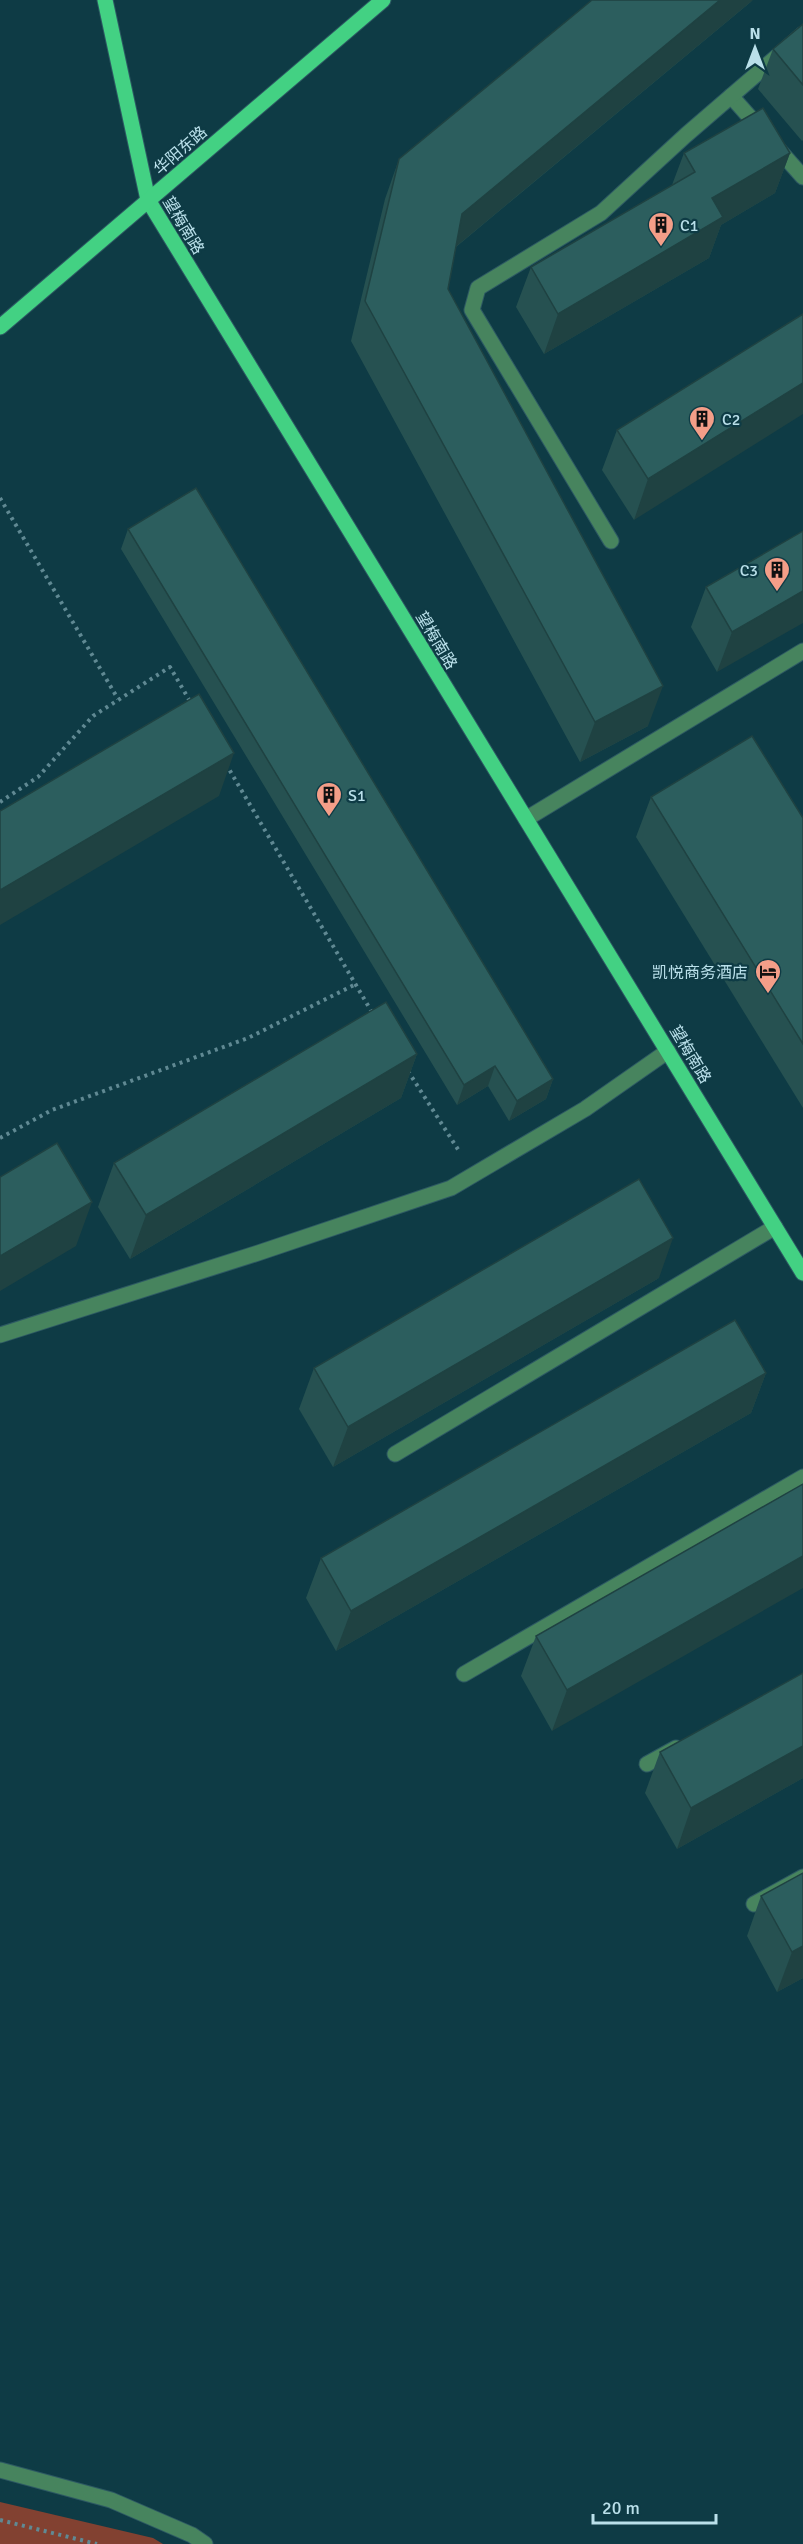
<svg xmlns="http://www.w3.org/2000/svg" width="803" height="2544" font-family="Signika,'Noto Sans SC',sans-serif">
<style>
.green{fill:#824131}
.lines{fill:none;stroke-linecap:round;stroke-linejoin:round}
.minor-casing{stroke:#2d5963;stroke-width:17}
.major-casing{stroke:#2d5963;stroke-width:17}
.path{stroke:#608993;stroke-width:4;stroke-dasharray:3 4.5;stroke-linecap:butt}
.minor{stroke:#47845e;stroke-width:15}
.major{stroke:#43d183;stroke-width:15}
.wall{fill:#265151}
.shaded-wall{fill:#1f4242}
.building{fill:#2c5e5e;stroke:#1f4242;stroke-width:1.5}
.labels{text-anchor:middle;stroke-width:4.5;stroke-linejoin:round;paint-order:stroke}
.street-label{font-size:16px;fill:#bae0ea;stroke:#0e3b45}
.poi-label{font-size:16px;fill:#bae0ea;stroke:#0e3b45;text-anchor:start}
</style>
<rect width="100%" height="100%" fill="#0e3b45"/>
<polygon class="green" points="0,2502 153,2538 163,2544 0,2544"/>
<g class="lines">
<defs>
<g id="minor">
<polyline points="731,96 803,177"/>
<polyline points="611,541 472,310 478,288 601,213 686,135 803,34"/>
<polyline points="526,819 803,651"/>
<polyline points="0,1335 258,1253 451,1188 585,1109 668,1051"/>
<polyline points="395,1454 775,1227"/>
<polyline points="464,1674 803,1477"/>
<polyline points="647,1764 676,1748"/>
<polyline points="754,1904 803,1877"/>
<polyline points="0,2470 111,2500 192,2535 205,2544"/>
</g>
<g id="major">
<polyline points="105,0 148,200 803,1273"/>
<polyline points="0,327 383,0"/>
</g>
</defs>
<use href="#minor" class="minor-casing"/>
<use href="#major" class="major-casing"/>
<g class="path">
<polyline points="0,498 118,699"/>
<polyline points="226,764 373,1014"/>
<polyline points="0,802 38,777 93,716 170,667 191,703"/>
<polyline points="408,1071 459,1151"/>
<polyline points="0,1138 52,1110 248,1038 354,985"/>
<polyline points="0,2520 97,2544"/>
</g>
<use href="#minor" class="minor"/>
<use href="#major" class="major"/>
</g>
<g class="wall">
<polygon points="752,1 456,247 448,289 648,726 580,762 351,341 385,199 399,159"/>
<polygon points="803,24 803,140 802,141 758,89 773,49"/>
<polygon points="684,153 790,153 775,193 721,225 709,258 544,354 516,307 531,267 672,185"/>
<polygon points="803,314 634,520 602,470 617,430"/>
<polygon points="128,529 553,1079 546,1099 509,1121 488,1086 457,1105 121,549"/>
<polygon points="803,531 717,672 691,627 706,587"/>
<polygon points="651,797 803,818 803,1108 636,837"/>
<polygon points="417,1054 401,1098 130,1259 98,1207 114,1163"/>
<polygon points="659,1278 333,1467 299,1409 314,1368"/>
<polygon points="766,1373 751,1413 336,1651 306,1598 321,1558"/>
<polygon points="803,1484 552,1731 521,1676 536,1636"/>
<polygon points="803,1673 803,1778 677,1849 645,1793 660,1752"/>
<polygon points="803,1873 803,1978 777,1992 747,1936 761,1896"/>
</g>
<g class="shaded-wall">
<polygon points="720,0 753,0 447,254 462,214"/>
<polygon points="790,153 775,193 721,225 709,258 544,354 558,314 712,198"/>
<polygon points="803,383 803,414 634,520 648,479"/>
<polygon points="803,591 803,623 717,672 732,632"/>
<polygon points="663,686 648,726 580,762 595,722"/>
<polygon points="234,753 219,796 0,925 0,890"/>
<polygon points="417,1054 401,1098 130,1259 146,1215"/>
<polygon points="495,1066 488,1086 457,1105 464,1085"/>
<polygon points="553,1079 546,1099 509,1121 517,1101"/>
<polygon points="92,1202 76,1246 0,1291 0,1256"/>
<polygon points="673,1238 659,1278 333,1467 348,1427"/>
<polygon points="766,1373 751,1413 336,1651 351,1611"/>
<polygon points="803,1556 803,1588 552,1731 567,1690"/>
<polygon points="803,1746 803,1778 677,1849 691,1808"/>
<polygon points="803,1946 803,1978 777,1992 792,1952"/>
</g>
<g class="building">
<polygon points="592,0 720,0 462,214 448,289 663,686 595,722 365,301 399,159"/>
<polygon points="803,24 803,85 773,49"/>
<polygon points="763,108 790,153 712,198 723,217 558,314 531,267 695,172 684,153"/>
<polygon points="803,314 803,383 648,479 617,430"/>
<polygon points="196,488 553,1079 517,1101 495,1066 464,1085 128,529"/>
<polygon points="803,531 803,591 732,632 706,587"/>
<polygon points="199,694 234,753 0,890 0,811"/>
<polygon points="752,736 803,818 803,1044 651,797"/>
<polygon points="386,1002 417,1054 146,1215 114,1163"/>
<polygon points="57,1143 92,1202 0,1256 0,1177"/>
<polygon points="639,1179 673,1238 348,1427 314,1368"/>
<polygon points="735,1320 766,1373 351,1611 321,1558"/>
<polygon points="803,1484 803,1556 567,1690 536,1636"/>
<polygon points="803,1673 803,1746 691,1808 660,1752"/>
<polygon points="803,1873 803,1946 792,1952 761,1896"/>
</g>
<defs>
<symbol id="building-pin" viewBox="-11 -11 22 30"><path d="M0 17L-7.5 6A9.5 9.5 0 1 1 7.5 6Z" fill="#f49e88" stroke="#0e3b45"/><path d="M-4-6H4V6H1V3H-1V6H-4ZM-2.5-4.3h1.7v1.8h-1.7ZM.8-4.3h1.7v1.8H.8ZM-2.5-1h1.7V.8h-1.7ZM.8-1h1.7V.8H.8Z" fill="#111"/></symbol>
<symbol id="hotel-pin" viewBox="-11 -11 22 30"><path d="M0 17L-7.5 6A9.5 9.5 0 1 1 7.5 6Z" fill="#f49e88" stroke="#0e3b45"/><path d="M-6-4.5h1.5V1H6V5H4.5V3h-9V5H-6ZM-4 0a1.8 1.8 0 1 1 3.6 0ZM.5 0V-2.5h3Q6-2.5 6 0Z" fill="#111"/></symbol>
</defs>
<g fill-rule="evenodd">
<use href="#building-pin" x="646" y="210" width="30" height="40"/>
<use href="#building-pin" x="687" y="404" width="30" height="40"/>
<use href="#building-pin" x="762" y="555" width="30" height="40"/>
<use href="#building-pin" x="314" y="780" width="30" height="40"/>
<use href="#hotel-pin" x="753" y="957" width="30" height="40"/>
</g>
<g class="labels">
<g class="street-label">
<text transform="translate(180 150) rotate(-41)" y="6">华阳东路</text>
<text transform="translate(184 225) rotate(59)" y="6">望梅南路</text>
<text transform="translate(437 640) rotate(59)" y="6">望梅南路</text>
<text transform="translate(691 1054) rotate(59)" y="6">望梅南路</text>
</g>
<g class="poi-label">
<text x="680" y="231">C1</text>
<text x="722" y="425">C2</text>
<text x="758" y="576" text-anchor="end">C3</text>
<text x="348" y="801">S1</text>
<text x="748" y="978" text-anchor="end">凯悦商务酒店</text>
</g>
</g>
<g transform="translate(755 48)" stroke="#0e3b45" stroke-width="4.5" paint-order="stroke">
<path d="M0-4.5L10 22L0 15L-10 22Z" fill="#bae0ea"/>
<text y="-9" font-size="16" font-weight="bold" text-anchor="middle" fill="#bae0ea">N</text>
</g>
<path d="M593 2514v9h123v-9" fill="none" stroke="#bae0ea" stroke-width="3"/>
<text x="602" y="2514" font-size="18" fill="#bae0ea" stroke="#0e3b45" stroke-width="4.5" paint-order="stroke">20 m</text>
</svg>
